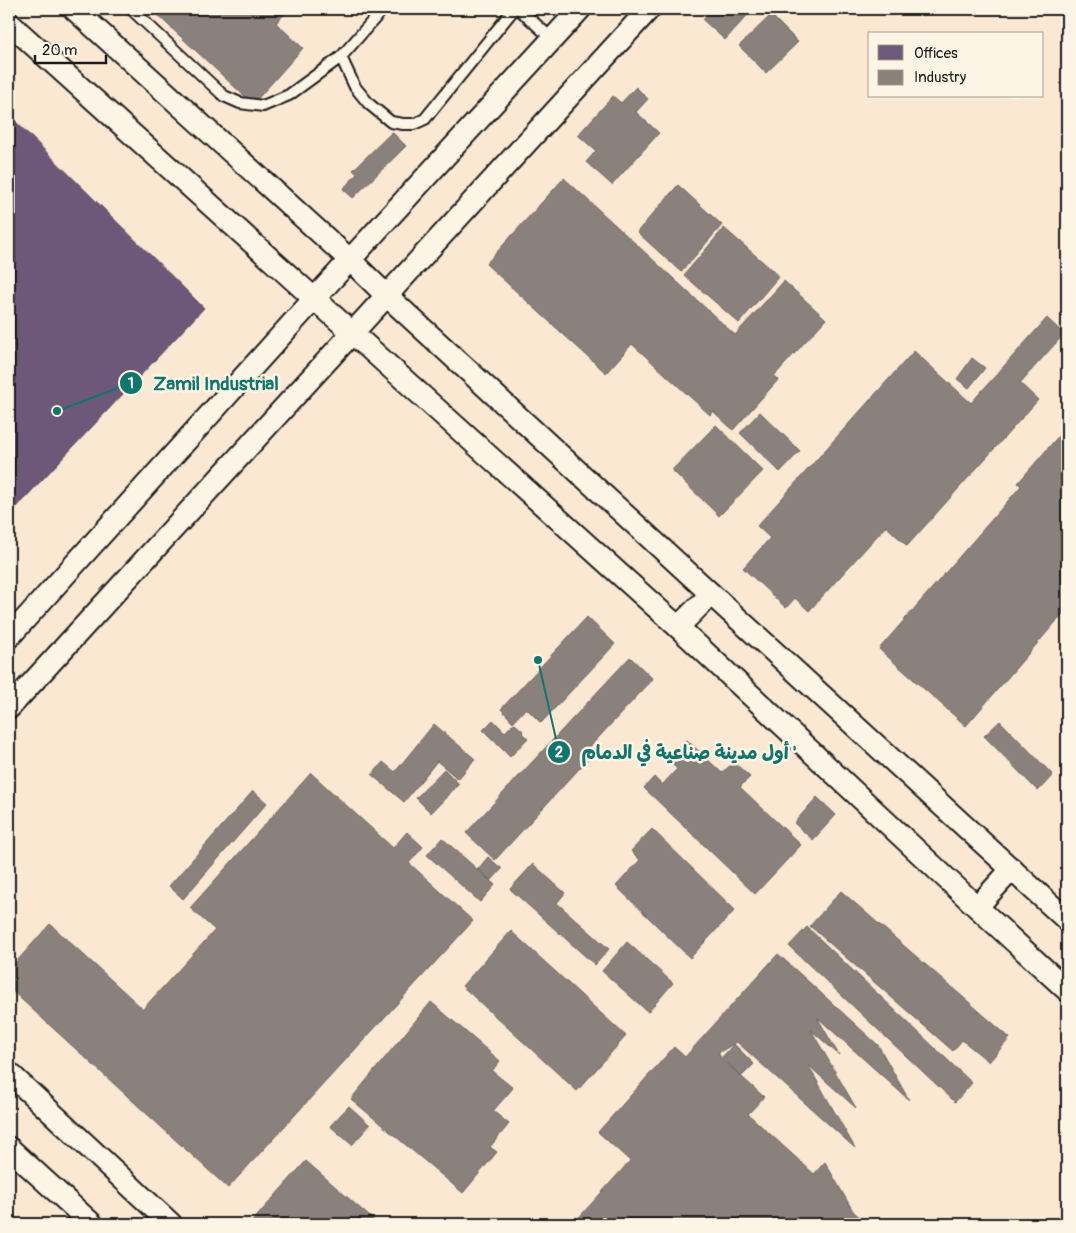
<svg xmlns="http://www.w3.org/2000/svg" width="1076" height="1233" font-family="Pangolin,'Playpen Sans Arabic',sans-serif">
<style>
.built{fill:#fbe8d3;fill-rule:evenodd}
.offices{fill:#6d597a;stroke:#55475e}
.industry{fill:#8a817c;stroke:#69635f}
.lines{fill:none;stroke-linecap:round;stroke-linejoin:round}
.service-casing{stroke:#1c1c1c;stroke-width:14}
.minor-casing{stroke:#1c1c1c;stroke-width:25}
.service{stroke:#fcf5e5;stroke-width:10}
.minor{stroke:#fcf5e5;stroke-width:21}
.leader{fill:none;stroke:#0f766e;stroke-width:2}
.callout-dot{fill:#0f766e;stroke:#fcf5e5;stroke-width:2}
.mark-label{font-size:15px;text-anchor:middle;font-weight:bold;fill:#fff}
.callout-label{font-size:19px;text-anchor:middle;font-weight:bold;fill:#0f766e;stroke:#fcf5e5;stroke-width:5;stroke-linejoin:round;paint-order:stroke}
</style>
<rect width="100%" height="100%" fill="#fcf5e5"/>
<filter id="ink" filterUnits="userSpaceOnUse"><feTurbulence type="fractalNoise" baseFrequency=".02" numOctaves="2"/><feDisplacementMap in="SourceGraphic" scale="10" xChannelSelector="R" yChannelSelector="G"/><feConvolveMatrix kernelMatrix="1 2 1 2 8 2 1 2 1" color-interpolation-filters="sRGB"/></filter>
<g filter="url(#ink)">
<path class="built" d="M 9,9 L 1067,9 L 1067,1224 L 9,1224 ZM 870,34 L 1042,34 L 1042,96 L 870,96 Z"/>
<polygon class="offices" points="9,115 204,308 9,515"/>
<g class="industry">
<polygon points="151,9 289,9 276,23 303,48 253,104"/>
<polygon points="713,9 753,9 725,40 703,20"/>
<polygon points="771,15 798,42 766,73 739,46"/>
<polygon points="636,87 648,99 636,112 659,133 612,185 586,162 596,151 578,135 613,96 621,103"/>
<polygon points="392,132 406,146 353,198 343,189 357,174 353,170"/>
<polygon points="564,178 735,335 784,281 826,319 774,376 778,380 733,430 713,411 710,415 632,344 606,373 486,264"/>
<polygon points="678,185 722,225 681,272 637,232"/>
<polygon points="724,228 779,276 739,323 684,275"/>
<polygon points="1047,318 1064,334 1020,383 1038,400 907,546 886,526 809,611 795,598 786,608 743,568 770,538 757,526 914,351 971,403"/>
<polygon points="972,358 985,368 969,388 957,379"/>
<polygon points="760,412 800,451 780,472 740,433"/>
<polygon points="716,425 763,471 719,516 672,470"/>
<polygon points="1067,426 1067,609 966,726 879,649 1021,486 1018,483"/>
<polygon points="587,617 615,644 541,723 526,708 513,722 501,709"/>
<polygon points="630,657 653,679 585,752 590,757 495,860 466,833"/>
<polygon points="493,720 505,732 514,723 523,731 522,732 528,738 510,757 483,730"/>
<polygon points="1000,721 1053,775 1038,791 984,736"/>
<polygon points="434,724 475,759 458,779 437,761 404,802 372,775 383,762 395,772"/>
<polygon points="687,740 722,773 734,762 750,777 740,787 801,845 755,894 644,788 654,777 662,785 677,769 668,760"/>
<polygon points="444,769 459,784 431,813 416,798"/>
<polygon points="311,773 393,848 407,832 423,847 409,863 473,921 228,1188 9,988 9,970 50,924 143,1009 215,930 190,908"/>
<polygon points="253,791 267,803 183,899 169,886"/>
<polygon points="817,797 836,815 813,840 794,823"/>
<polygon points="652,829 735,910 690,958 616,886 640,860 631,851"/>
<polygon points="442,838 495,885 480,902 427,855"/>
<polygon points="488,857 502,869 491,881 478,869"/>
<polygon points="533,864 565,893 557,903 609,949 595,965 510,889"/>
<polygon points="841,891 1010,1038 989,1062 962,1040 953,1051 810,926"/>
<polygon points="807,927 972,1083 955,1102 789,946"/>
<polygon points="511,931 626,1036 577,1091 462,986"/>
<polygon points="627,942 673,983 648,1012 602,971"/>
<polygon points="778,954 878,1045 909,1100 817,1017 839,1055 811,1030 856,1108 808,1065 855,1148 737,1042 718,1053 722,1059 764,1097 748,1114 814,1174 825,1162 853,1211 867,1224 573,1224 630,1161 598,1132 674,1047 685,1057"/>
<polygon points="431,1002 500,1061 492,1071 513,1088 493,1111 509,1124 490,1147 497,1152 463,1193 351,1099"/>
<polygon points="734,1044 754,1064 741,1077 722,1057"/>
<polygon points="349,1106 370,1125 352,1145 330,1126"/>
<polygon points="306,1161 378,1224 250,1224"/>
</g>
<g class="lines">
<defs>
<g id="service">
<polyline points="131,9 224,96 240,103 263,106 289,95 341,57"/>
<polyline points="383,9 341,57 355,87 369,104 391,122 403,124 414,124 425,119 514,9"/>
<polyline points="519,9 552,39"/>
</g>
<g id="minor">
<polyline points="74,9 350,260 386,295 711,594 1067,920"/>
<polyline points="9,23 678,627 977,907 1067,990"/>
<polyline points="678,627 711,594"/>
<polyline points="9,637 314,299 580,9"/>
<polyline points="9,708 649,9"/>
<polyline points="977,907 1012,869"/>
<polyline points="9,1073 171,1224"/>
<polyline points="9,1148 92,1224"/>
</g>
</defs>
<use href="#service" class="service-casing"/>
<use href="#minor" class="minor-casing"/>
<use href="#service" class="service"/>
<use href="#minor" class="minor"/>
</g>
</g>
<path class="leader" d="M57 411L131 383M538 660L559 752"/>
<g class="callout-dot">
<circle cx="57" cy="411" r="5"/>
<circle cx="538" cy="660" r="5"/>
<circle cx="131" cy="383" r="12"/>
<circle cx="559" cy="752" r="12"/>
</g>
<g class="mark-label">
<text x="131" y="388">1</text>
<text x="559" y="757">2</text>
</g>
<g class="callout-label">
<text x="216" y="390">Zamil Industrial</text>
<text x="689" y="759">أول مدينة صناعية في الدمام '</text>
</g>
<rect width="1076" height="1233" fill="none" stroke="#fcf5e5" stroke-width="30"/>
<rect x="15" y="15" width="1046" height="1203" fill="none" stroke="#1c1c1c" stroke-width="2" filter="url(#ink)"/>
<rect x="868" y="32" width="175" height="65" fill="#fcf5e5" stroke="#a29e95"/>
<rect x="878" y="45" width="25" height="15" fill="#6d597a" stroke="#a29e95"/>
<text x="914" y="58" font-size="15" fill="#1c1c1c">Offices</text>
<rect x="878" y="70" width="25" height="15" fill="#8a817c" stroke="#a29e95"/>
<text x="914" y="82" font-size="15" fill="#1c1c1c">Industry</text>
<path d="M35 55v8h71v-8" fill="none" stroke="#1c1c1c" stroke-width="2.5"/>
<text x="42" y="55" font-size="15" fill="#1c1c1c" stroke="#fcf5e5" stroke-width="4" paint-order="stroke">20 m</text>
</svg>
